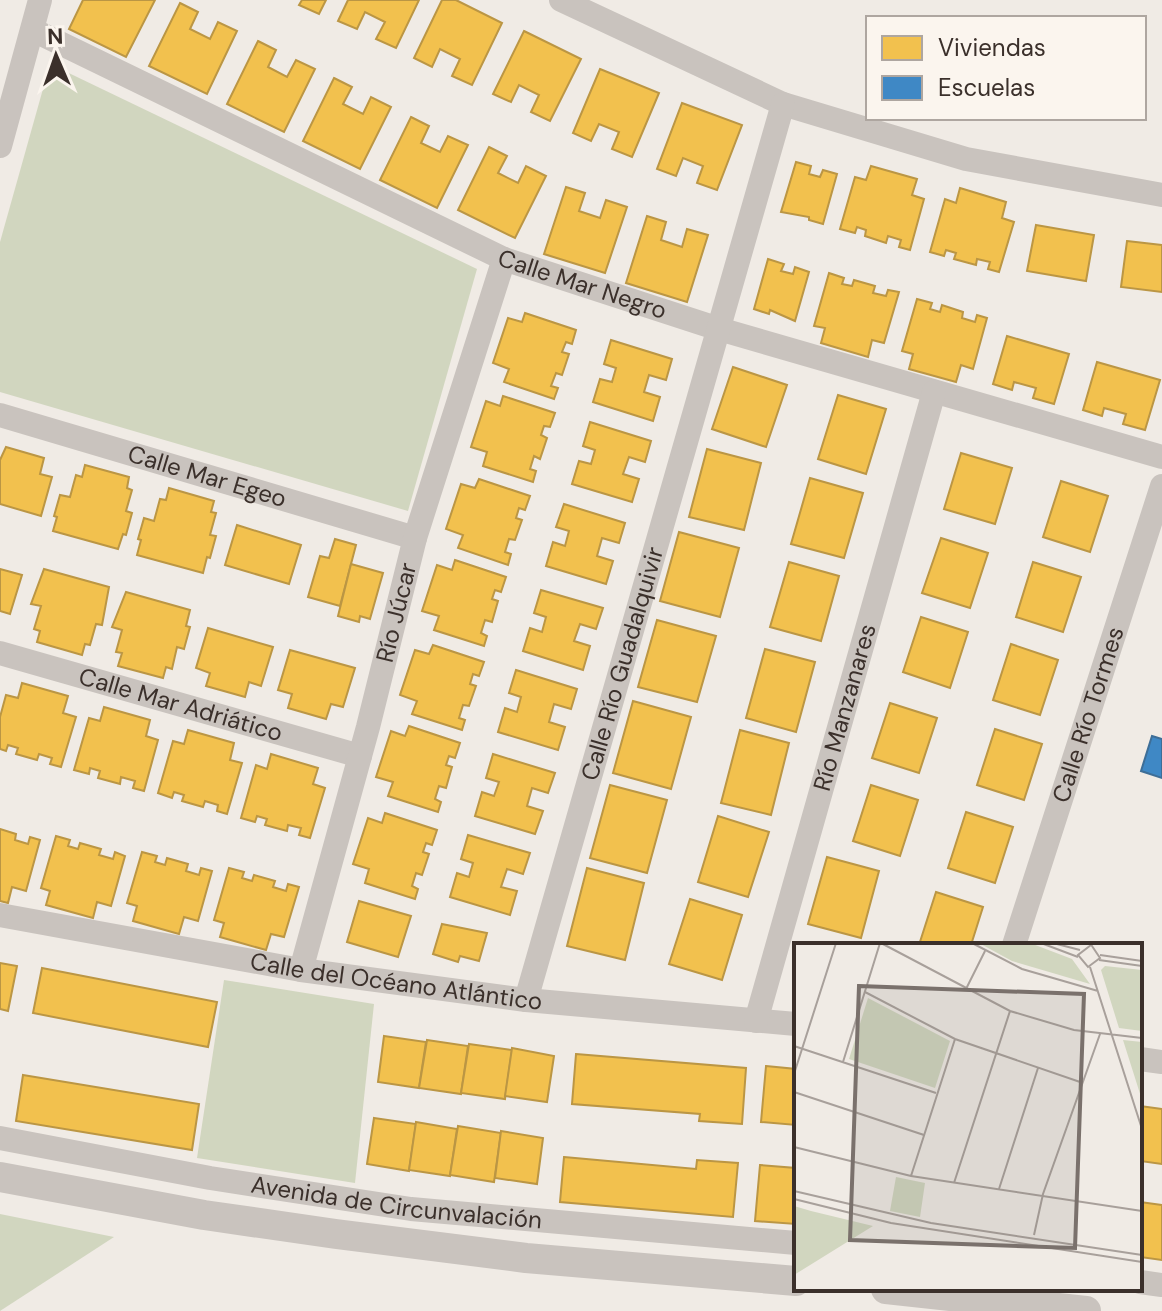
<svg xmlns="http://www.w3.org/2000/svg" width="1162" height="1311" font-family="'DM Sans',sans-serif">
<style>
.green{fill:#d1d6bf}
.homes{fill:#f2c14e;stroke:#bb9644;stroke-width:2}
.schools{fill:#3f88c5;stroke:#3e6e97;stroke-width:2}
.lines{fill:none;stroke-linecap:round;stroke-linejoin:round}
.minor{stroke:#c9c3be;stroke-width:24}
.tertiary{stroke:#c9c3be;stroke-width:30}
.labels{text-anchor:middle;stroke-width:8;stroke-linejoin:round;paint-order:stroke}
.street-label{font-size:24px;fill:#3b302b;stroke:#fbf5ee}
.inset-road{fill:none;stroke:#a8a09b;stroke-width:2}
.view{fill:#7a716c;fill-opacity:0.15;stroke:#7a716c;stroke-width:4}
.inset-edge{fill:none;stroke:#3b302b;stroke-width:4}
</style>
<rect width="100%" height="100%" fill="#f0ebe5"/>
<g class="green">
<polygon points="50,64 477,269 408,511 0,392 0,242"/>
<polygon points="224,980 374,1004 355,1183 197,1158"/>
<polygon points="0,1214 114,1237 0,1311"/>
</g>
<g class="homes">
<polygon points="83,0 155,0 126,57 69,29"/>
<polygon points="302,0 326,0 319,14 299,5"/>
<polygon points="348,0 419,0 396,48 376,39 385,22 365,12 357,29 338,21"/>
<polygon points="442,0 456,0 502,23 472,85 452,76 460,59 440,49 432,67 414,58"/>
<polygon points="180,3 198,12 190,29 210,39 218,22 237,31 207,94 149,66"/>
<polygon points="524,31 581,59 550,121 531,112 539,95 519,85 511,102 493,94"/>
<polygon points="258,41 276,50 268,67 287,77 296,60 315,69 284,132 227,104"/>
<polygon points="600,69 659,93 632,157 612,149 619,132 599,124 591,141 573,133"/>
<polygon points="334,78 352,87 343,104 363,114 371,97 391,107 360,169 303,141"/>
<polygon points="682,103 742,125 717,190 697,183 703,166 683,158 676,176 657,169"/>
<polygon points="411,117 429,126 421,143 440,152 448,136 468,145 437,208 380,180"/>
<polygon points="489,147 507,156 498,173 518,183 526,166 546,176 515,238 458,210"/>
<polygon points="796,162 811,166 809,174 820,177 823,170 837,174 823,224 809,220 809,217 781,212"/>
<polygon points="871,166 917,179 912,195 924,199 910,250 899,247 901,240 888,236 886,243 865,236 866,230 857,227 855,233 840,229 855,177 866,180"/>
<polygon points="566,187 585,193 579,211 600,218 606,200 627,207 605,273 544,254"/>
<polygon points="960,188 1006,202 1002,218 1014,222 999,272 988,269 990,262 977,259 976,265 954,259 956,253 946,250 944,256 930,252 945,199 956,203"/>
<polygon points="647,216 666,222 661,240 682,247 687,229 708,235 687,302 626,283"/>
<polygon points="1036,225 1094,235 1086,281 1027,271"/>
<polygon points="1127,241 1162,245 1162,292 1121,287"/>
<polygon points="768,259 784,264 781,271 793,274 795,267 809,272 795,321 770,310 769,314 754,309"/>
<polygon points="829,273 844,278 842,284 852,286 854,280 875,286 873,293 886,296 888,290 899,292 884,343 872,340 868,357 821,343 825,328 814,326"/>
<polygon points="917,299 932,303 930,309 940,312 942,305 963,312 962,318 975,322 977,315 987,318 973,369 961,365 956,382 909,369 913,354 902,351"/>
<polygon points="525,313 576,330 572,344 566,342 562,352 569,354 562,375 556,373 551,386 558,388 554,399 504,382 509,369 493,363 508,318 522,322"/>
<polygon points="1007,336 1069,354 1054,404 1033,398 1036,388 1014,382 1012,390 993,384"/>
<polygon points="611,340 672,359 666,380 649,375 644,392 660,397 653,421 593,402 600,379 612,382 616,368 604,364"/>
<polygon points="1097,362 1160,380 1145,430 1123,424 1126,414 1104,408 1102,416 1083,410"/>
<polygon points="733,367 787,385 766,447 712,429"/>
<polygon points="838,395 886,409 866,474 818,459"/>
<polygon points="503,396 555,413 550,427 544,426 541,435 547,438 540,459 534,456 530,469 536,471 533,482 483,466 487,452 471,447 486,401 500,406"/>
<polygon points="590,422 651,441 645,462 629,457 623,474 639,479 632,502 572,484 579,461 591,464 595,450 583,446"/>
<polygon points="6,447 44,458 40,474 52,477 41,516 0,504 0,460"/>
<polygon points="707,449 761,463 744,530 689,517"/>
<polygon points="961,453 1012,468 995,524 944,509"/>
<polygon points="85,465 129,477 127,488 132,490 126,511 132,513 126,535 123,534 118,549 53,531 57,517 54,516 60,495 70,497 76,475 82,477"/>
<polygon points="810,478 863,493 844,558 791,544"/>
<polygon points="479,479 530,496 525,510 519,508 516,518 522,520 515,540 509,539 505,552 511,554 508,565 458,548 463,535 446,529 461,484 475,488"/>
<polygon points="1061,481 1108,496 1090,552 1043,537"/>
<polygon points="169,488 214,501 211,512 216,513 210,535 216,536 210,558 207,557 203,573 137,555 141,540 138,539 144,518 154,521 160,499 166,500"/>
<polygon points="564,504 625,523 619,543 602,538 597,556 613,561 606,584 546,566 553,542 565,546 569,531 556,527"/>
<polygon points="237,525 301,545 289,584 225,565"/>
<polygon points="679,532 739,548 720,617 660,601"/>
<polygon points="941,538 988,553 970,608 922,593"/>
<polygon points="335,539 356,545 340,606 308,597 320,556 329,558"/>
<polygon points="455,560 506,577 501,592 495,590 492,599 498,601 492,622 485,620 481,633 487,636 484,646 434,630 439,616 422,611 437,565 452,570"/>
<polygon points="789,562 839,576 821,641 770,627"/>
<polygon points="1033,562 1081,577 1063,632 1016,617"/>
<polygon points="351,564 383,573 370,619 360,616 359,622 338,616"/>
<polygon points="0,569 22,575 10,614 0,611"/>
<polygon points="44,569 109,587 102,625 96,624 90,645 85,644 82,655 37,642 40,631 34,629 41,606 31,604"/>
<polygon points="541,590 603,608 596,629 580,624 574,641 590,646 583,670 523,651 530,628 542,632 546,617 534,613"/>
<polygon points="126,592 190,610 186,626 190,627 184,649 177,647 172,669 166,667 163,678 118,666 122,653 116,652 122,630 112,627"/>
<polygon points="921,617 968,632 950,688 903,672"/>
<polygon points="657,620 716,636 697,702 638,687"/>
<polygon points="208,628 273,647 261,686 249,682 245,697 206,686 210,673 196,668"/>
<polygon points="1011,644 1058,660 1040,715 993,700"/>
<polygon points="433,645 484,662 479,676 473,674 470,684 476,686 469,706 463,705 459,718 465,720 462,730 412,714 417,701 400,695 415,650 429,654"/>
<polygon points="765,649 815,662 796,732 746,718"/>
<polygon points="290,650 355,668 343,707 331,704 326,719 288,708 292,694 278,690"/>
<polygon points="516,670 577,689 571,709 554,704 549,722 565,727 558,750 498,732 505,708 517,712 521,697 509,693"/>
<polygon points="22,683 68,696 63,713 76,717 61,767 50,764 52,758 39,754 37,760 16,754 18,748 8,745 6,751 0,749 0,717 6,695 18,698"/>
<polygon points="633,701 691,717 671,789 613,773"/>
<polygon points="890,703 937,718 919,773 872,758"/>
<polygon points="104,707 150,720 146,736 158,740 144,791 133,788 135,781 121,777 120,784 98,778 100,771 90,768 89,774 74,770 89,718 100,721"/>
<polygon points="409,726 460,743 455,758 449,756 446,765 452,767 446,788 439,786 435,799 441,802 438,812 388,796 393,782 376,777 391,731 405,736"/>
<polygon points="995,729 1042,744 1024,800 977,785"/>
<polygon points="188,730 234,743 230,760 242,763 227,814 217,811 218,805 205,801 203,807 182,801 184,795 174,792 172,798 158,793 173,741 184,744"/>
<polygon points="740,730 789,743 771,815 721,803"/>
<polygon points="271,754 318,768 313,784 325,788 310,838 299,835 301,828 288,825 287,831 265,825 267,819 257,816 255,822 241,818 256,765 267,769"/>
<polygon points="493,754 555,773 548,793 532,788 527,806 543,811 535,834 475,816 482,792 494,796 499,782 486,778"/>
<polygon points="610,785 667,800 647,873 590,858"/>
<polygon points="871,785 918,800 900,856 853,841"/>
<polygon points="966,812 1013,827 995,883 948,868"/>
<polygon points="385,813 437,830 432,845 426,843 423,852 429,854 422,875 416,873 412,886 418,889 415,899 365,883 369,869 353,864 368,818 382,823"/>
<polygon points="718,816 769,832 748,897 698,882"/>
<polygon points="0,829 16,834 15,840 28,844 30,837 40,840 26,891 12,887 8,903 0,901"/>
<polygon points="468,835 530,853 523,874 507,869 501,887 517,891 510,915 450,897 457,873 469,877 473,863 461,859"/>
<polygon points="56,836 70,840 68,846 78,849 80,843 101,849 99,855 113,859 115,852 125,856 111,906 97,902 93,918 46,905 50,891 41,888"/>
<polygon points="142,852 157,856 155,862 165,865 167,858 188,864 186,871 199,875 201,868 212,871 198,921 184,917 179,934 133,921 137,906 127,903"/>
<polygon points="827,857 879,871 861,938 808,924"/>
<polygon points="229,868 244,872 242,878 252,881 254,875 275,881 273,887 286,891 288,884 299,887 284,937 271,934 266,950 220,937 224,923 214,920"/>
<polygon points="587,868 644,883 625,960 567,946"/>
<polygon points="936,892 983,907 971,945 919,945"/>
<polygon points="690,899 742,915 722,980 669,964"/>
<polygon points="359,901 411,916 398,957 347,942"/>
<polygon points="442,924 487,933 479,961 460,956 458,962 433,954"/>
<polygon points="0,963 17,966 8,1011 0,1009"/>
<polygon points="42,968 217,1002 208,1047 33,1013"/>
<polygon points="384,1036 426,1042 419,1088 378,1082"/>
<polygon points="427,1040 468,1046 461,1094 419,1088"/>
<polygon points="469,1044 512,1050 505,1099 461,1093"/>
<polygon points="512,1048 554,1056 547,1102 505,1096"/>
<polygon points="576,1054 746,1068 742,1124 699,1121 700,1114 572,1104"/>
<polygon points="766,1066 796,1069 796,1125 761,1122"/>
<polygon points="23,1075 199,1104 192,1150 16,1121"/>
<polygon points="1140,1106 1162,1109 1162,1164 1140,1161"/>
<polygon points="374,1118 416,1124 409,1171 367,1164"/>
<polygon points="416,1122 457,1129 450,1176 409,1170"/>
<polygon points="458,1126 501,1133 494,1182 450,1175"/>
<polygon points="501,1131 543,1138 537,1184 495,1178"/>
<polygon points="564,1157 696,1169 697,1160 738,1163 733,1217 560,1202"/>
<polygon points="760,1165 796,1168 796,1224 755,1221"/>
<polygon points="1140,1202 1162,1205 1162,1260 1140,1257"/>
</g>
<polygon class="schools" points="1152,736 1162,739 1162,778 1141,771"/>
<g class="lines">
<g class="minor">
<polyline points="561,0 783,104 966,159 1162,195"/>
<path id="s1" d="M 33,30 L 504,259 L 719,329 L 1162,457"/>
<polyline points="0,146 40,0"/>
<path id="s2" d="M 0,415 L 415,538"/>
<path id="s3" d="M 0,653 L 360,756"/>
<path id="s4" d="M 0,915 L 301,970 L 526,1000 L 796,1024"/>
<path id="s5" d="M 1014,945 L 1162,486"/>
<path id="s6" d="M 301,970 L 368,727 L 415,538 L 504,259"/>
<path id="s7" d="M 526,1000 L 783,104"/>
<path id="s8" d="M 756,1021 L 934,392"/>
<polyline points="1140,1059 1162,1062"/>
<path id="s9" d="M 0,1138 L 210,1178 L 411,1209 L 796,1243"/>
<polyline points="1140,1282 1162,1285"/>
</g>
<g class="tertiary">
<polyline points="0,1177 204,1215 336,1234 526,1258 796,1281"/>
<polyline points="886,1289 1086,1311"/>
</g>
</g>
<g class="labels">
<g class="street-label">
<text dy="8" stroke="none"><textPath href="#s1" startOffset="606">Calle Mar Negro</textPath></text>
<text dy="8" stroke="none"><textPath href="#s2" startOffset="216">Calle Mar Egeo</textPath></text>
<text dy="8" stroke="none"><textPath href="#s6" startOffset="370">Río Júcar</textPath></text>
<text dy="8" stroke="none"><textPath href="#s7" startOffset="350">Calle Río Guadalquivir</textPath></text>
<text dy="8" stroke="none"><textPath href="#s3" startOffset="188">Calle Mar Adriático</textPath></text>
<text dy="8" stroke="none"><textPath href="#s8" startOffset="326">Río Manzanares</textPath></text>
<text dy="8" stroke="none"><textPath href="#s5" startOffset="242">Calle Río Tormes</textPath></text>
<text dy="8" stroke="none"><textPath href="#s4" startOffset="402">Calle del Océano Atlántico</textPath></text>
<text dy="8" stroke="none"><textPath href="#s9" startOffset="402">Avenida de Circunvalación</textPath></text>
</g>
</g>
<g transform="translate(794 943)">
<rect width="348" height="348" fill="#f0ebe5"/>
<path d="M 185,0 L 236,0 L 278,16 L 296,41 L 218,18 ZM 311,23 L 348,27 L 348,88 L 325,85 L 307,27 ZM 74,55 L 156,98 L 141,145 L 55,116 ZM 329,97 L 348,99 L 348,157 ZM 102,234 L 131,240 L 126,274 L 96,268 ZM 0,263 L 17,268 L 79,283 L 0,332 Z" fill="#d1d6bf"/>
<path class="inset-road" d="M 87,0 L 216,68 L 280,87 L 348,95M 178,0 L 228,26 L 304,48M 247,0 L 284,14M 259,0 L 286,7M 296,0 L 306,15 L 294,24 L 284,12 L 297,2M 306,12 L 348,18M 305,17 L 348,23M 296,24 L 348,186M 172,46 L 191,8M 71,49 L 161,96 L 289,140M 0,103 L 142,150M 49,119 L 86,0M 0,131 L 42,0M 0,149 L 130,192M 0,204 L 117,233 L 348,268M 117,233 L 161,96M 160,240 L 216,68M 205,246 L 244,125M 0,248 L 137,280 L 348,312M 0,256 L 97,280 L 348,319M 240,292 L 249,251 L 306,91"/>
<path class="view" d="M 65,43 L 290,51 L 281,305 L 56,297 Z"/>
<rect width="348" height="348" class="inset-edge"/>
</g>
<rect x="866" y="16" width="280" height="104" fill="#fbf5ee" stroke="#aea6a0" stroke-width="2"/>
<rect x="882" y="36" width="40" height="24" fill="#f2c14e" stroke="#aea6a0" stroke-width="2"/>
<text x="938" y="56" font-size="24" fill="#3b302b">Viviendas</text>
<rect x="882" y="76" width="40" height="24" fill="#3f88c5" stroke="#aea6a0" stroke-width="2"/>
<text x="938" y="96" font-size="24" fill="#3b302b">Escuelas</text>
<g transform="translate(56 56) rotate(358)" stroke="#fbf5ee" stroke-width="6" paint-order="stroke">
<path d="M0-6L14 30L0 20L-14 30Z" fill="#3b302b"/>
<text y="-12" font-size="22" font-weight="bold" text-anchor="middle" fill="#3b302b">N</text>
</g>
</svg>
